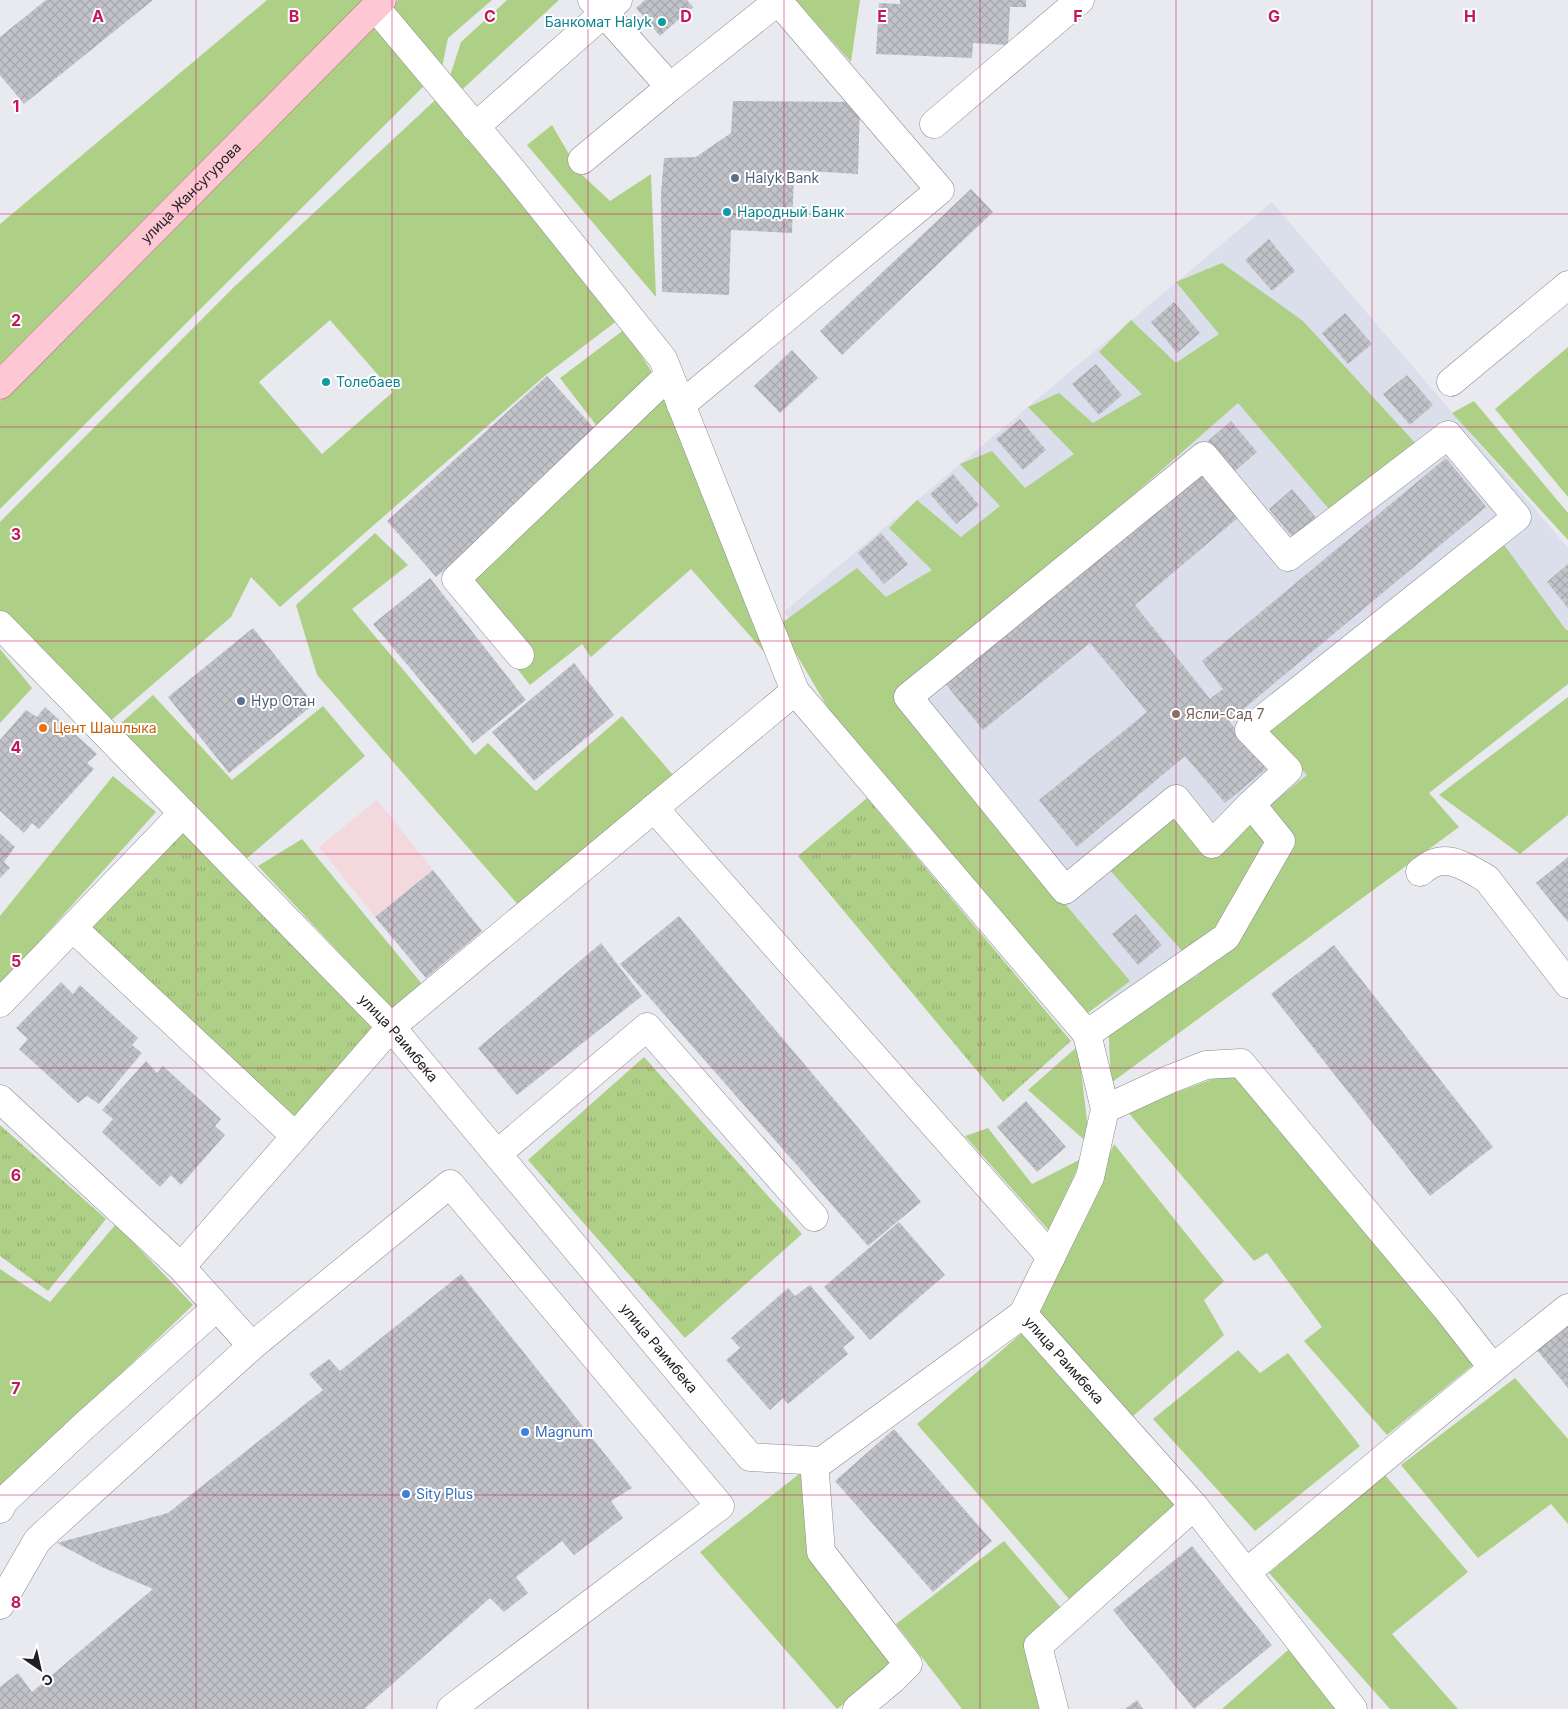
<svg xmlns="http://www.w3.org/2000/svg" width="1568" height="1709" font-family="Inter,sans-serif">
<style>
.built{fill:#dbdeeb}
.medical{fill:#f3d9de}
.green{fill:#aed086;fill-rule:evenodd}
.park{fill:url(#park-tufts)}
.building{fill:url(#building-cross-hatch)}
.lines{fill:none;stroke-linecap:round;stroke-linejoin:round}
.minor-casing{stroke:#898a8f;stroke-width:29}
.major-casing{stroke:#b07483;stroke-width:29}
.minor{stroke:#fff;stroke-width:28}
.major{stroke:#fec7d4;stroke-width:28}
.grid{fill:none;stroke:#c2185b;stroke-width:1;stroke-opacity:0.55}
.culture-dot{fill:#0f9aa8;stroke:#fff;stroke-width:2}
.service-dot{fill:#5c6f8a;stroke:#fff;stroke-width:2}
.education-dot{fill:#8d6e63;stroke:#fff;stroke-width:2}
.food-dot{fill:#e8710a;stroke:#fff;stroke-width:2}
.shop-dot{fill:#3f7fe0;stroke:#fff;stroke-width:2}
.labels{text-anchor:middle;stroke-width:4;stroke-linejoin:round;paint-order:stroke}
.culture-label{font-size:14px;fill:#0d838f;stroke:#fff;text-anchor:start}
.service-label{font-size:14px;fill:#4e5e75;stroke:#fff;text-anchor:start}
.street-label{font-size:14px;fill:#202123;stroke:#fff}
.education-label{font-size:14px;fill:#785e54;stroke:#fff;text-anchor:start}
.food-label{font-size:14px;fill:#c56008;stroke:#fff;text-anchor:start}
.shop-label{font-size:14px;fill:#366cbe;stroke:#fff;text-anchor:start}
.grid-label{font-size:16px;text-anchor:middle;font-weight:bold;fill:#c2185b;stroke:#fff;stroke-width:4;stroke-linejoin:round;paint-order:stroke}
</style>
<defs>
<pattern id="park-tufts" width="24" height="20" patternUnits="userSpaceOnUse" patternTransform="scale(1.25)"><rect width="24" height="20" fill="#aed086"/><path d="M3 7l-1-3M5 7V3M7 7l1-3M15 17l-1-3M17 17v-4M19 17l1-3" fill="none" stroke="#95b273"/></pattern>
<pattern id="building-cross-hatch" width="8" height="8" patternUnits="userSpaceOnUse" patternTransform="scale(1.25)"><rect width="8" height="8" fill="#c1c3c8"/><path d="M0 0l8 8M0 8l8-8" fill="none" stroke="#a6a7ac"/></pattern>
</defs>
<rect width="100%" height="100%" fill="#e8eaf0"/>
<polygon class="built" points="1272,202 1568,548 1568,677 1137,1038 784,612"/>
<polygon class="medical" points="377,800 433,870 375,917 319,847"/>
<g class="green">
<polygon points="267,0 369,0 0,379 0,224"/>
<polygon points="398,0 492,0 448,38 442,68 0,509 0,401"/>
<path d="M 507,0 L 559,0 L 452,99 L 626,314 L 547,374 L 280,607 L 251,577 L 231,617 L 101,729 L 0,625 L 0,522 L 234,287 L 445,91 L 461,42 ZM 330,320 L 393,392 L 322,454 L 259,382 Z"/>
<polygon points="795,0 860,0 851,62"/>
<polygon points="552,125 580,173 610,201 651,174 656,297 527,145"/>
<polygon points="1222,263 1303,321 1418,446 1334,515 1238,403 896,703 1130,981 1088,1013 838,725 779,625 857,568 886,597 932,570 889,528 917,500 961,537 1000,506 960,464 992,451 1025,488 1074,454 1028,407 1059,393 1093,423 1142,394 1099,352 1131,320 1176,363 1219,334 1176,282"/>
<polygon points="625,329 666,395 774,663 691,569 591,657 582,644 530,685 447,579 609,442 560,378"/>
<polygon points="1568,347 1568,497 1495,409"/>
<polygon points="1474,401 1568,513 1568,540 1452,413"/>
<polygon points="375,533 408,565 352,609 475,755 488,743 536,791 622,716 673,775 520,907 317,675 296,605"/>
<polygon points="1502,542 1566,630 1568,630 1568,684 1429,793 1459,827 1111,1083 1108,1019 1197,976 1238,932 1292,847 1265,809 1307,775 1266,731"/>
<polygon points="0,649 32,688 0,723"/>
<polygon points="153,695 232,780 323,706 365,756 245,860 112,731"/>
<polygon points="1568,697 1568,815 1520,854 1439,795"/>
<polygon points="113,776 156,812 0,985 0,916"/>
<polygon points="1177,813 1210,857 1256,821 1271,842 1217,930 1183,952 1108,868"/>
<polygon points="302,839 422,984 393,1010 258,866"/>
<polygon points="1078,1046 1090,1145 1028,1090"/>
<polygon points="1242,1068 1478,1361 1387,1435 1304,1341 1322,1327 1267,1253 1254,1261 1127,1111"/>
<polygon points="988,1128 1032,1184 1081,1159 1051,1233 965,1136"/>
<polygon points="1114,1144 1224,1281 1204,1300 1224,1335 1131,1418 1039,1314"/>
<polygon points="116,1224 193,1305 0,1489 0,1269 50,1302"/>
<polygon points="1024,1331 1176,1505 1069,1599 917,1424"/>
<polygon points="1238,1350 1260,1373 1288,1353 1360,1446 1255,1531 1153,1419"/>
<polygon points="1515,1378 1568,1439 1568,1524 1551,1504 1478,1558 1401,1465"/>
<polygon points="803,1471 808,1552 894,1664 837,1709 700,1552"/>
<polygon points="1385,1475 1468,1572 1392,1634 1458,1709 1390,1709 1269,1573"/>
<polygon points="1004,1541 1062,1609 1032,1643 1042,1709 962,1709 896,1624"/>
<polygon points="1298,1641 1360,1709 1222,1709"/>
</g>
<g class="park">
<polygon points="867,798 1071,1041 1003,1102 798,856"/>
<polygon points="183,813 391,1027 295,1136 73,928"/>
<polygon points="644,1057 802,1234 685,1338 528,1160"/>
<polygon points="0,1125 106,1219 48,1291 0,1256"/>
</g>
<g class="building">
<polygon points="46,0 153,0 24,104 0,75 0,37"/>
<polygon points="645,0 687,0 693,7 660,36 636,8"/>
<polygon points="900,0 1026,0 1026,7 1010,7 1008,45 973,43 972,58 876,54 879,3 900,4"/>
<polygon points="733,101 860,102 858,174 794,170 792,233 731,230 729,295 662,292 661,194 664,158 696,157 731,133"/>
<polygon points="971,189 993,212 842,355 820,331"/>
<polygon points="1269,239 1295,271 1272,291 1245,260"/>
<polygon points="1174,302 1200,333 1177,353 1151,322"/>
<polygon points="1345,313 1372,344 1348,364 1322,333"/>
<polygon points="792,350 818,378 780,413 754,386"/>
<polygon points="1096,364 1122,395 1099,415 1072,384"/>
<polygon points="1407,375 1433,405 1410,425 1383,394"/>
<polygon points="547,376 600,435 436,577 387,521"/>
<polygon points="1020,419 1046,450 1023,470 996,439"/>
<polygon points="1231,421 1257,452 1234,472 1208,441"/>
<polygon points="1446,458 1486,507 1229,721 1266,769 1225,803 1185,756 1077,847 1039,800 1147,712 1090,643 983,730 944,682 1203,470 1240,516 1135,605 1210,699 1223,689 1202,661"/>
<polygon points="953,474 979,505 956,524 930,494"/>
<polygon points="1292,489 1318,520 1295,540 1269,509"/>
<polygon points="881,533 908,564 884,584 858,553"/>
<polygon points="1568,564 1568,608 1547,582"/>
<polygon points="430,578 526,700 473,743 373,624"/>
<polygon points="253,628 314,704 229,773 168,697"/>
<polygon points="574,663 614,715 534,781 492,732"/>
<polygon points="45,707 97,754 87,763 94,769 39,829 32,823 24,833 0,811 0,740 26,710 37,717"/>
<polygon points="0,833 15,847 4,862 10,868 0,878"/>
<polygon points="1568,857 1568,922 1536,883"/>
<polygon points="433,870 482,931 426,978 375,917"/>
<polygon points="1136,914 1162,945 1138,965 1112,934"/>
<polygon points="679,916 921,1202 868,1246 620,964"/>
<polygon points="601,943 642,996 517,1095 478,1048"/>
<polygon points="1334,945 1493,1147 1430,1196 1271,994"/>
<polygon points="61,982 73,994 80,985 138,1038 132,1045 142,1053 99,1104 87,1096 78,1103 19,1049 28,1039 16,1028"/>
<polygon points="146,1061 157,1073 163,1066 221,1119 215,1126 225,1135 181,1185 171,1175 160,1187 102,1132 113,1119 102,1110"/>
<polygon points="1026,1101 1066,1147 1037,1172 997,1127"/>
<polygon points="899,1222 945,1275 870,1340 824,1287"/>
<polygon points="461,1274 632,1488 611,1501 623,1518 574,1555 562,1541 516,1577 528,1593 504,1612 490,1598 364,1709 0,1709 0,1687 18,1673 32,1692 153,1589 104,1568 57,1543 168,1513 323,1390 309,1374 329,1359 340,1371"/>
<polygon points="810,1285 855,1338 843,1347 848,1354 788,1404 783,1398 770,1410 726,1360 740,1348 731,1338 788,1288 795,1296"/>
<polygon points="1568,1324 1568,1388 1536,1349"/>
<polygon points="894,1429 992,1541 933,1592 835,1481"/>
<polygon points="1192,1546 1272,1645 1194,1709 1113,1610"/>
<polygon points="1137,1700 1143,1709 1125,1709"/>
</g>
<g class="lines">
<defs>
<g id="minor">
<polyline points="375,7 512,170 663,359 795,691 1087,1034 1105,1109 1090,1177 1023,1314"/>
<polyline points="670,87 778,1 940,190 681,405"/>
<polyline points="934,124 1080,0"/>
<polyline points="475,127 604,13 592,0"/>
<polyline points="582,160 670,87 604,13 618,0"/>
<polyline points="1451,382 1568,285"/>
<path id="s1" d="M 0,625 L 391,1027 L 750,1457 L 822,1461 L 1023,1314 L 1194,1506 L 1353,1709"/>
<polyline points="520,655 456,579 669,375"/>
<polyline points="654,808 1051,1257"/>
<path d="M 1420,872 C 1424,869 1429,865 1434,863 C 1452,856 1472,870 1487,879 L 1568,984"/>
<polyline points="73,928 295,1136"/>
<polyline points="0,1003 183,813"/>
<polyline points="1087,1034 1226,937 1281,841 1251,804 1288,770 1249,730 1517,517 1448,435 1288,557 1204,456 908,697 1065,890 1176,799 1212,844 1251,804"/>
<polyline points="0,1099 181,1267 391,1027 795,691"/>
<polyline points="1105,1109 1168,1080 1206,1065 1241,1063 1446,1308 1492,1367"/>
<polyline points="497,1154 647,1027 814,1217"/>
<polyline points="181,1267 252,1346"/>
<polyline points="814,1461 821,1552 908,1664 893,1679 857,1709"/>
<polyline points="0,1509 4,1501 84,1426 217,1307"/>
<path d="M 1247,1572 C 1354,1484 1459,1394 1568,1308"/>
<polyline points="0,1605 37,1541 42,1536 252,1346 450,1184 720,1506 451,1709"/>
<polyline points="1054,1709 1038,1646 1194,1506"/>
</g>
<g id="major">
<path id="s2" d="M 0,385 L 382,0"/>
</g>
</defs>
<use href="#minor" class="minor-casing"/>
<use href="#major" class="major-casing"/>
<use href="#minor" class="minor"/>
<use href="#major" class="major"/>
</g>
<path class="grid" d="M 196,0 L 196,1709M 392,0 L 392,1709M 588,0 L 588,1709M 784,0 L 784,1709M 980,0 L 980,1709M 1176,0 L 1176,1709M 1372,0 L 1372,1709M 0,214 L 1568,214M 0,427 L 1568,427M 0,641 L 1568,641M 0,854 L 1568,854M 0,1068 L 1568,1068M 0,1282 L 1568,1282M 0,1495 L 1568,1495"/>
<g class="culture-dot">
<circle cx="662" cy="22" r="5"/>
<circle cx="727" cy="212" r="5"/>
<circle cx="326" cy="382" r="5"/>
</g>
<g class="service-dot">
<circle cx="735" cy="178" r="5"/>
<circle cx="241" cy="701" r="5"/>
</g>
<circle class="education-dot" cx="1176" cy="714" r="5"/>
<circle class="food-dot" cx="43" cy="728" r="5"/>
<g class="shop-dot">
<circle cx="525" cy="1432" r="5"/>
<circle cx="406" cy="1494" r="5"/>
</g>
<g class="labels">
<g class="culture-label">
<text x="652" y="27" text-anchor="end">Банкомат Halyk</text>
<text x="737" y="217">Народный Банк</text>
<text x="336" y="387">Толебаев</text>
</g>
<g class="service-label">
<text x="745" y="183">Halyk Bank</text>
<text x="251" y="706">Нур Отан</text>
</g>
<g class="street-label">
<text dy="5" stroke="none"><textPath href="#s2" startOffset="271">улица Жансугурова</textPath></text>
<text dy="5" stroke="none"><textPath href="#s1" startOffset="574">улица Раимбека</textPath></text>
<text dy="5" stroke="none"><textPath href="#s1" startOffset="979">улица Раимбека</textPath></text>
<text dy="5" stroke="none"><textPath href="#s1" startOffset="1504">улица Раимбека</textPath></text>
</g>
<g class="education-label">
<text x="1186" y="719">Ясли-Сад 7</text>
</g>
<g class="food-label">
<text x="53" y="733">Цент Шашлыка</text>
</g>
<g class="shop-label">
<text x="535" y="1437">Magnum</text>
<text x="416" y="1499">Sity Plus</text>
</g>
</g>
<g class="grid-label">
<text x="98" y="22">A</text>
<text x="294" y="22">B</text>
<text x="490" y="22">C</text>
<text x="686" y="22">D</text>
<text x="882" y="22">E</text>
<text x="1078" y="22">F</text>
<text x="1274" y="22">G</text>
<text x="1470" y="22">H</text>
<text x="16" y="112">1</text>
<text x="16" y="326">2</text>
<text x="16" y="540">3</text>
<text x="16" y="753">4</text>
<text x="16" y="967">5</text>
<text x="16" y="1181">6</text>
<text x="16" y="1394">7</text>
<text x="16" y="1608">8</text>
</g>
<g transform="translate(40 1669) rotate(146)" stroke="#ffffff" stroke-width="4" paint-order="stroke">
<path d="M0-4L9 19L0 12L-9 19Z" fill="#202123"/>
<text y="-8" font-size="14" font-weight="bold" text-anchor="middle" fill="#202123">С</text>
</g>
</svg>
